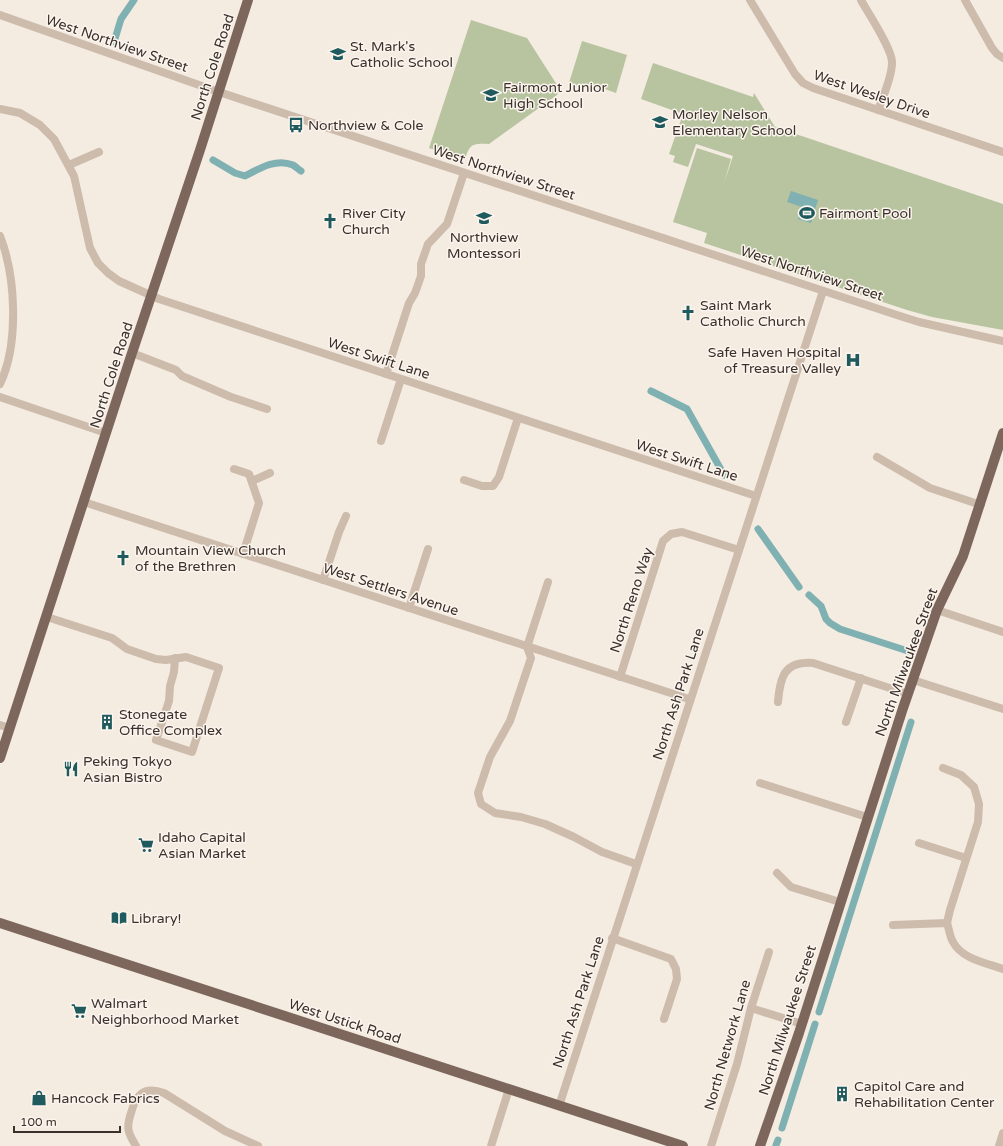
<svg xmlns="http://www.w3.org/2000/svg" width="1003" height="1146" font-family="'Varela Round',sans-serif">
<style>
.green{fill:#b8c4a0}
.water{fill:#7fb0b2}
.lines{fill:none;stroke-linecap:round;stroke-linejoin:round}
.canal{stroke:#7fb0b2;stroke-width:7}
.minor{stroke:#cdbbac;stroke-width:8}
.major{stroke:#7d675c;stroke-width:10}
.labels{text-anchor:middle;stroke-width:3;stroke-linejoin:round;paint-order:stroke}
.street-label{font-size:14px;fill:#3b302b;stroke:#fbf5ee}
.poi-label{font-size:14px;fill:#3b302b;stroke:#fbf5ee;text-anchor:start}
</style>
<rect width="100%" height="100%" fill="#f4ebe1"/>
<g class="green">
<path d="M 471,20 L 527,38 L 559,88 L 557,95 L 489,144 C 473,143 469,144 465,160 L 429,148 Z"/>
<polygon points="582,41 627,55 616,93 591,84 588,89 569,83"/>
<polygon points="653,63 753,97 754,93 775,127 1003,204 1003,330 932,317 907,310 704,243 707,233 673,222 697,148 731,159 724,183 733,156 696,144 688,167 673,162 675,156 669,154 683,114 641,99"/>
</g>
<polygon class="water" points="791,191 818,200 811,223 798,219 802,207 787,202"/>
<g class="lines">
<g class="canal">
<polyline points="114,42 121,19 134,0"/>
<path d="M 213,160 L 235,173 L 245,176 C 260,168 276,158 293,165 C 296,167 298,169 301,171"/>
<polyline points="651,391 687,409 724,475"/>
<polyline points="758,529 799,587"/>
<polyline points="809,595 821,606 826,619 830,623 840,629 911,652"/>
<polyline points="819,1012 911,722"/>
<polyline points="782,1128 815,1024"/>
<polyline points="776,1145 778,1140"/>
</g>
<g class="minor">
<polyline points="750,0 795,74 803,83 813,88 1003,152"/>
<path d="M 861,0 C 868,13 893,50 892,63 C 892,77 883,97 878,110"/>
<polyline points="965,0 992,48 997,54 1003,58"/>
<polyline points="0,15 219,92 903,317 919,322 1003,341"/>
<polyline points="0,109 20,113 40,125 54,139 74,176 90,248 98,263 108,273 119,281 159,299 756,496"/>
<polyline points="69,165 99,152"/>
<path d="M 0,236 C 16,277 19,344 0,384"/>
<polyline points="132,353 176,370 182,376 231,397 267,409"/>
<polyline points="386,374 409,303 415,293 421,276 421,264 428,244 447,224 464,173"/>
<polyline points="0,397 106,433"/>
<polyline points="381,441 401,379"/>
<polyline points="877,457 930,488 981,505"/>
<polyline points="234,469 249,474 259,503 243,554"/>
<polyline points="464,480 482,486 493,486 499,477 518,418"/>
<polyline points="252,481 270,473"/>
<polyline points="84,502 689,699"/>
<polyline points="323,580 339,532 346,516"/>
<polyline points="548,582 527,647 531,658 510,721 490,757 478,793 481,804 495,813 521,817 545,824 574,837 602,852 636,864"/>
<polyline points="409,608 428,549"/>
<polyline points="937,610 1003,632"/>
<polyline points="47,617 112,638 127,649 156,659 166,660 186,657 219,668 192,752 156,740 169,701 170,686 174,672 175,658"/>
<polyline points="620,677 663,541 671,534 682,532 739,550"/>
<polyline points="913,680 1003,709"/>
<path d="M 778,702 C 780,677 784,661 813,663 L 908,694"/>
<polyline points="846,722 861,678"/>
<polyline points="0,725 10,728"/>
<polyline points="943,768 961,775 974,787 979,804 978,822 950,910 947,923"/>
<polyline points="760,783 867,817"/>
<polyline points="919,843 966,858"/>
<polyline points="777,873 791,887 840,902"/>
<path d="M 893,925 L 947,923 C 949,929 950,937 953,942 C 962,959 986,963 1003,969"/>
<polyline points="612,938 671,959 676,969 677,979 664,1019"/>
<polyline points="751,1008 802,1024"/>
<polyline points="559,1106 823,291"/>
<path d="M 136,1146 C 133,1141 130,1136 129,1132 C 127,1126 129,1119 131,1113 C 136,1094 144,1086 164,1093 L 225,1131 L 258,1146"/>
<polyline points="491,1146 509,1089"/>
<polyline points="711,1146 737,1064 751,1008 769,952"/>
<polyline points="999,1146 1003,1133"/>
</g>
<g class="major">
<polyline points="0,758 132,353 200,150 248,0"/>
<polyline points="0,923 683,1146"/>
<polyline points="760,1146 799,1033 903,708 937,610 963,556 1003,433"/>
</g>
</g>
<defs>
<symbol id="school-bare" viewBox="-9 -9 18 18"><path d="M0-5L7-2L0 1L-7-2ZM-4 1L0 2.5L4 1V4Q0 6-4 4Z" fill="#1f5a5e" stroke="#fbf5ee" stroke-width="2.5" paint-order="stroke"/></symbol>
<symbol id="bus-bare" viewBox="-9 -9 18 18"><path d="M-5-6H5V4H4V6H2V4H-2V6H-4V4H-5ZM-3.5-4V0h7V-4ZM-3.5 1.2v1.5H-2V1.2ZM2 1.2v1.5H3.5V1.2Z" fill="#1f5a5e" stroke="#fbf5ee" stroke-width="2.5" paint-order="stroke"/></symbol>
<symbol id="stadium-bare" viewBox="-9 -9 18 18"><path d="M0-5a6.5 5 0 1 0 0 10a6.5 5 0 1 0 0-10ZM-3.5-1.8h7v3.6h-7Z" fill="#1f5a5e" stroke="#fbf5ee" stroke-width="2.5" paint-order="stroke"/></symbol>
<symbol id="church-bare" viewBox="-9 -9 18 18"><path d="M-1.2-6h2.4v3.5h3.3v2.4h-3.3V6h-2.4V-.1h-3.3v-2.4h3.3Z" fill="#1f5a5e" stroke="#fbf5ee" stroke-width="2.5" paint-order="stroke"/></symbol>
<symbol id="hospital-bare" viewBox="-9 -9 18 18"><path d="M-5-5h3v3.5h4V-5h3V5h-3V1.5h-4V5h-3Z" fill="#1f5a5e" stroke="#fbf5ee" stroke-width="2.5" paint-order="stroke"/></symbol>
<symbol id="building-bare" viewBox="-9 -9 18 18"><path d="M-4-6H4V6H1V3H-1V6H-4ZM-2.5-4.3h1.7v1.8h-1.7ZM.8-4.3h1.7v1.8H.8ZM-2.5-1h1.7V.8h-1.7ZM.8-1h1.7V.8H.8Z" fill="#1f5a5e" stroke="#fbf5ee" stroke-width="2.5" paint-order="stroke"/></symbol>
<symbol id="restaurant-bare" viewBox="-9 -9 18 18"><path d="M-5-6h1v4h1v-4h1v4h1v-4h1v5L-1.5 .5V6h-2V.5L-5-1ZM5-6V6H3V1.5H1.5Q1.5-4 5-6Z" fill="#1f5a5e" stroke="#fbf5ee" stroke-width="2.5" paint-order="stroke"/></symbol>
<symbol id="supermarket-bare" viewBox="-9 -9 18 18"><path d="M-6-5.5h2.5l.6 2H6L4.5 2H-2.5L-4.4-4H-6ZM-1.5 3.2a1.3 1.3 0 1 0 .1 0ZM3 3.2a1.3 1.3 0 1 0 .1 0Z" fill="#1f5a5e" stroke="#fbf5ee" stroke-width="2.5" paint-order="stroke"/></symbol>
<symbol id="library-bare" viewBox="-9 -9 18 18"><path d="M-6-4Q-3-5.5-.7-3.5V5Q-3 3-6 4ZM6-4Q3-5.5 .7-3.5V5Q3 3 6 4Z" fill="#1f5a5e" stroke="#fbf5ee" stroke-width="2.5" paint-order="stroke"/></symbol>
<symbol id="shop-bare" viewBox="-9 -9 18 18"><path d="M-5-2.5h2.3a2.7 3.5 0 0 1 5.4 0H5L5.5 6h-11ZM-1.5-2.5h3a1.5 2.3 0 0 0-3 0Z" fill="#1f5a5e" stroke="#fbf5ee" stroke-width="2.5" paint-order="stroke"/></symbol>
</defs>
<g fill-rule="evenodd">
<use href="#school-bare" x="327" y="43" width="22" height="22"/>
<use href="#school-bare" x="480" y="84" width="22" height="22"/>
<use href="#school-bare" x="649" y="111" width="22" height="22"/>
<use href="#bus-bare" x="285" y="114" width="22" height="22"/>
<use href="#stadium-bare" x="796" y="202" width="22" height="22"/>
<use href="#school-bare" x="473" y="207" width="22" height="22"/>
<use href="#church-bare" x="319" y="210" width="22" height="22"/>
<use href="#church-bare" x="677" y="302" width="22" height="22"/>
<use href="#hospital-bare" x="842" y="349" width="22" height="22"/>
<use href="#church-bare" x="112" y="547" width="22" height="22"/>
<use href="#building-bare" x="96" y="711" width="22" height="22"/>
<use href="#restaurant-bare" x="60" y="758" width="22" height="22"/>
<use href="#supermarket-bare" x="135" y="834" width="22" height="22"/>
<use href="#library-bare" x="108" y="907" width="22" height="22"/>
<use href="#supermarket-bare" x="68" y="1000" width="22" height="22"/>
<use href="#building-bare" x="831" y="1083" width="22" height="22"/>
<use href="#shop-bare" x="28" y="1087" width="22" height="22"/>
</g>
<g class="labels">
<g class="street-label">
<text transform="translate(117 43) rotate(19)" y="5">West Northview Street</text>
<text transform="translate(212 67) rotate(-72)" y="5">North Cole Road</text>
<text transform="translate(872 94) rotate(19)" y="5">West Wesley Drive</text>
<text transform="translate(504 172) rotate(18)" y="5">West Northview Street</text>
<text transform="translate(812 273) rotate(18)" y="5">West Northview Street</text>
<text transform="translate(379 358) rotate(18)" y="5">West Swift Lane</text>
<text transform="translate(111 375) rotate(-72)" y="5">North Cole Road</text>
<text transform="translate(687 460) rotate(18)" y="5">West Swift Lane</text>
<text transform="translate(391 589) rotate(18)" y="5">West Settlers Avenue</text>
<text transform="translate(631 600) rotate(-72)" y="5">North Reno Way</text>
<text transform="translate(906 662) rotate(-70)" y="5">North Milwaukee Street</text>
<text transform="translate(678 694) rotate(-72)" y="5">North Ash Park Lane</text>
<text transform="translate(578 1002) rotate(-72)" y="5">North Ash Park Lane</text>
<text transform="translate(787 1020) rotate(-72)" y="5">North Milwaukee Street</text>
<text transform="translate(345 1021) rotate(18)" y="5">West Ustick Road</text>
<text transform="translate(727 1045) rotate(-74)" y="5">North Network Lane</text>
</g>
<g class="poi-label">
<text x="350" y="51">St. Mark's<tspan x="350" dy="16">Catholic School</tspan></text>
<text x="503" y="92">Fairmont Junior<tspan x="503" dy="16">High School</tspan></text>
<text x="672" y="119">Morley Nelson<tspan x="672" dy="16">Elementary School</tspan></text>
<text x="308" y="130">Northview &amp; Cole</text>
<text x="342" y="218">River City<tspan x="342" dy="16">Church</tspan></text>
<text x="819" y="218">Fairmont Pool</text>
<text x="484" y="242" text-anchor="middle">Northview<tspan x="484" dy="16">Montessori</tspan></text>
<text x="700" y="310">Saint Mark<tspan x="700" dy="16">Catholic Church</tspan></text>
<text x="841" y="357" text-anchor="end">Safe Haven Hospital<tspan x="841" dy="16">of Treasure Valley</tspan></text>
<text x="135" y="555">Mountain View Church<tspan x="135" dy="16">of the Brethren</tspan></text>
<text x="119" y="719">Stonegate<tspan x="119" dy="16">Office Complex</tspan></text>
<text x="83" y="766">Peking Tokyo<tspan x="83" dy="16">Asian Bistro</tspan></text>
<text x="158" y="842">Idaho Capital<tspan x="158" dy="16">Asian Market</tspan></text>
<text x="131" y="923">Library!</text>
<text x="91" y="1008">Walmart<tspan x="91" dy="16">Neighborhood Market</tspan></text>
<text x="854" y="1091">Capitol Care and<tspan x="854" dy="16">Rehabilitation Center</tspan></text>
<text x="51" y="1103">Hancock Fabrics</text>
</g>
</g>
<path d="M14 1126v6h106v-6" fill="none" stroke="#3b302b" stroke-width="2"/>
<text x="20" y="1126" font-size="12" fill="#3b302b" stroke="#fbf5ee" stroke-width="3" paint-order="stroke">100 m</text>
</svg>
